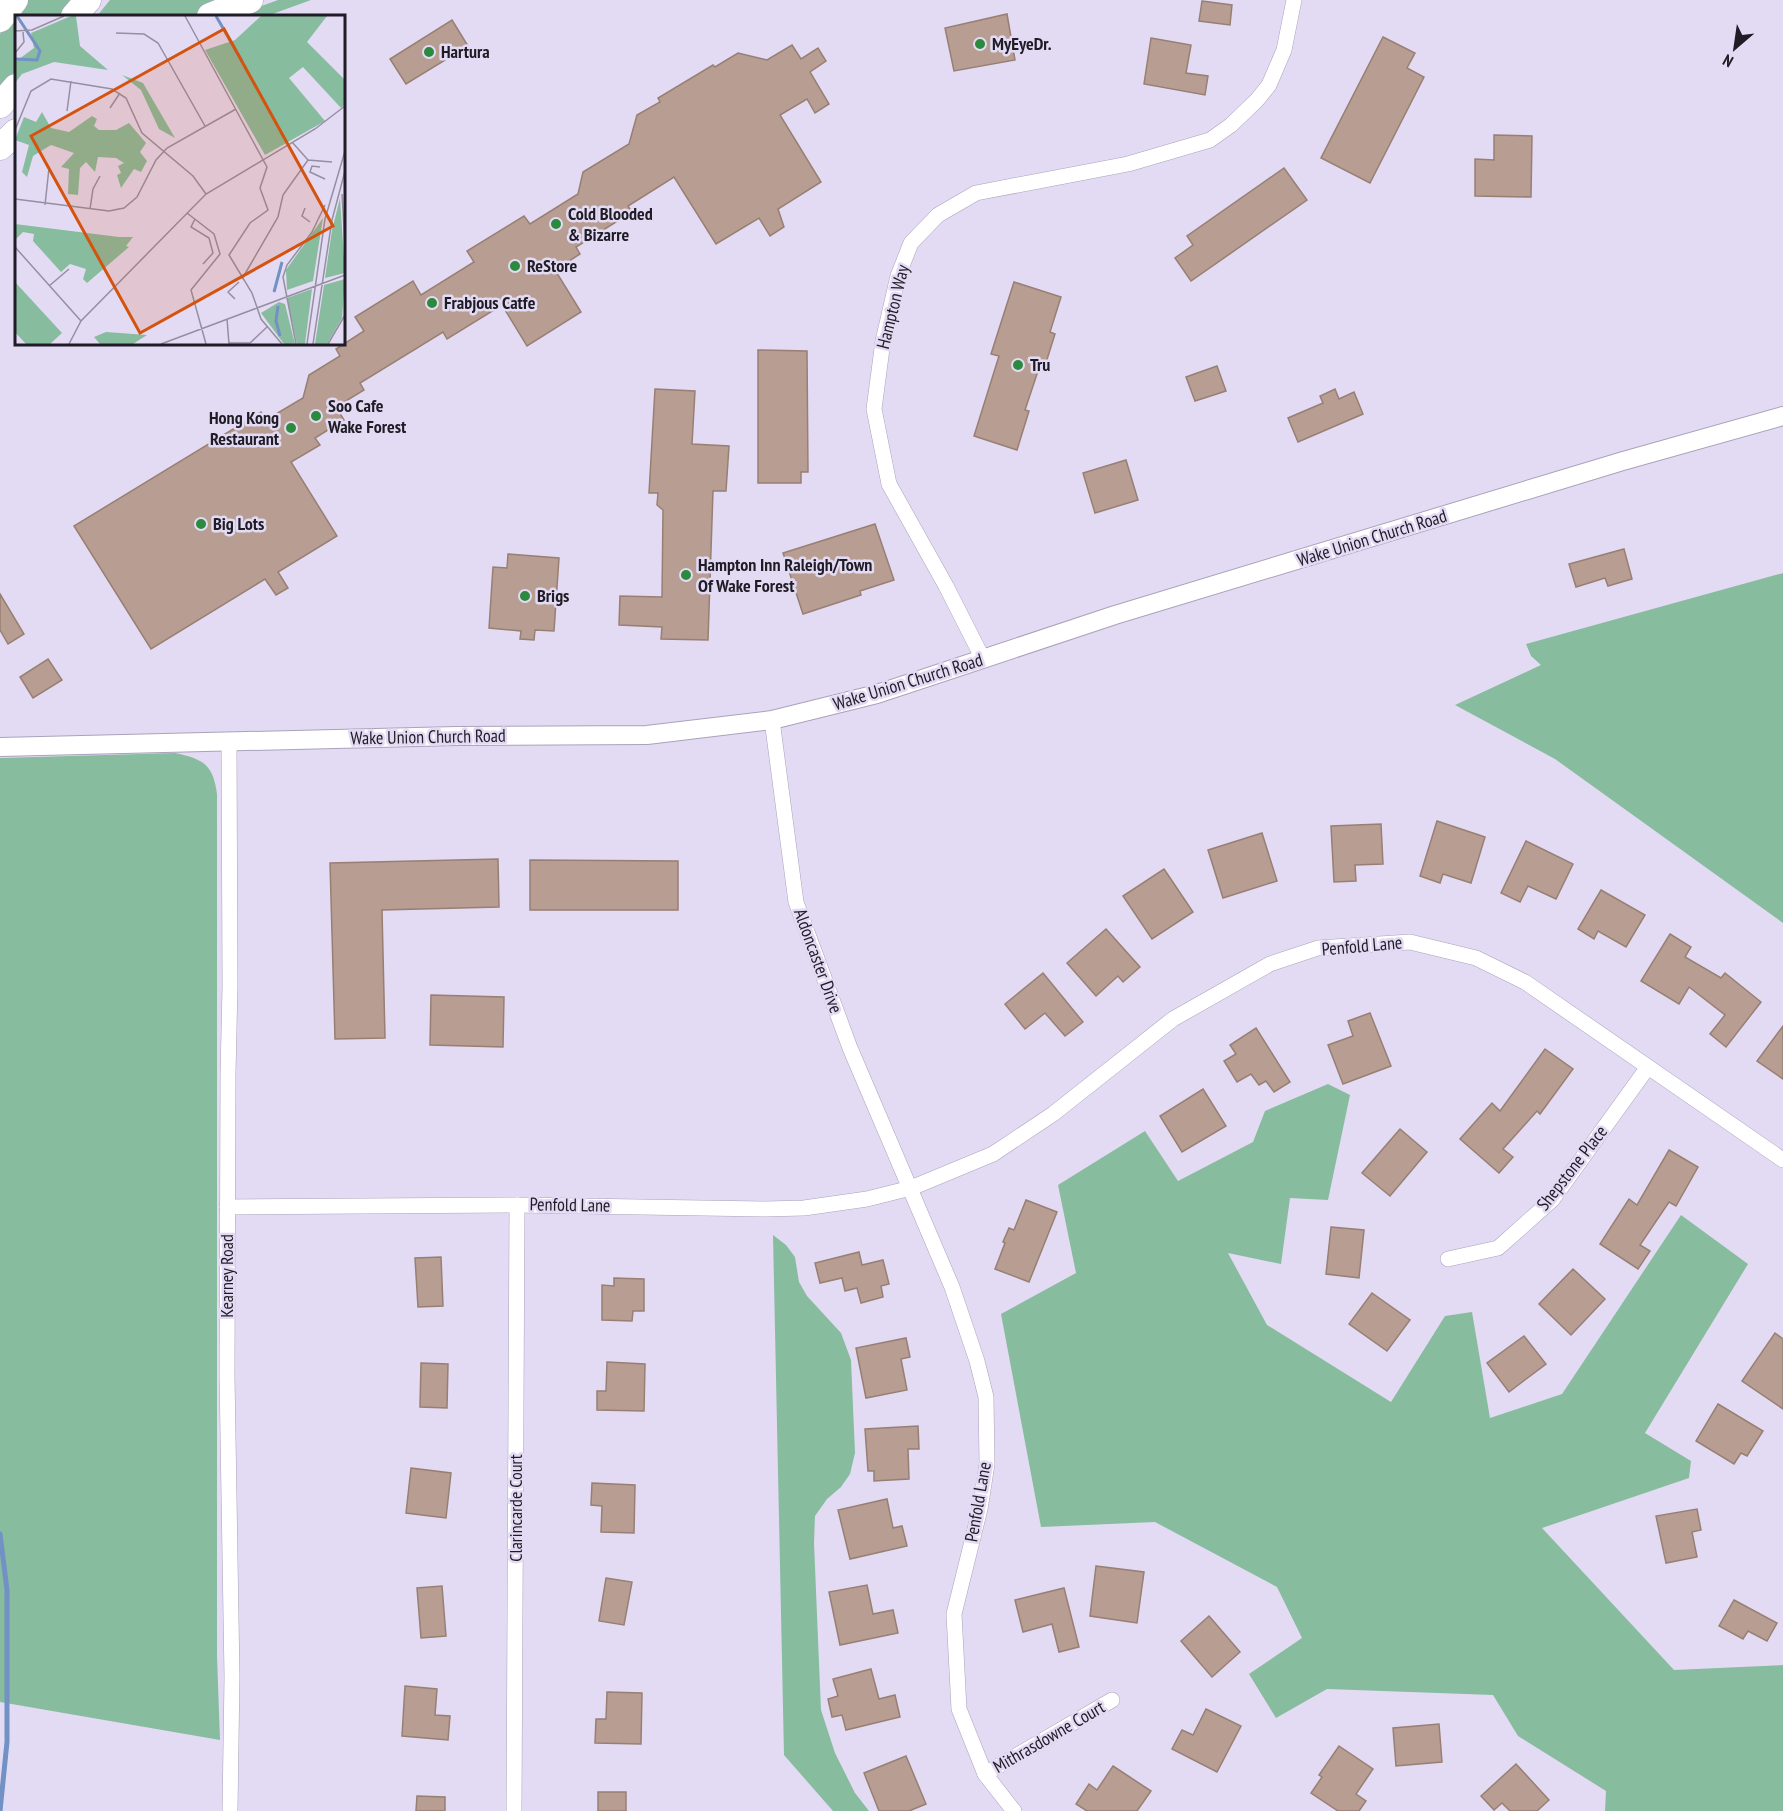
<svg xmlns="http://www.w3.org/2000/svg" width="1783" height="1811" font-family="'PT Sans Narrow',sans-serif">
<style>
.green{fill:#87bc9f}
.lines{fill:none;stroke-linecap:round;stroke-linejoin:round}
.stream{stroke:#7291c4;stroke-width:5}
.building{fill:#b79d92;stroke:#987f74;stroke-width:1.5}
.minor-casing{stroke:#aaa2ba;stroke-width:16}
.tertiary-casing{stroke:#aaa2ba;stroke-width:20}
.motorway-casing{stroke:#aaa2ba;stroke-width:27}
.minor{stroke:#fff;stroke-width:15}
.tertiary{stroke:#fff;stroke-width:18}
.motorway{stroke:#fff;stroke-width:26}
.poi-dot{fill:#2b8a3d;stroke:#e3dbf4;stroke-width:2}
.labels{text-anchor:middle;stroke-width:5;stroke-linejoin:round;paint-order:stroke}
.poi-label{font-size:18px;font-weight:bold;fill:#1f1c25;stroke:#e3dbf4;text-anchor:start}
.street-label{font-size:18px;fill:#1f1c25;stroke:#e3dbf4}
.inset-river{fill:none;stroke:#7291c4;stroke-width:3}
.inset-road{fill:none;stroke:#958fa1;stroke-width:1.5}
.view{fill:#d4530e;fill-opacity:0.15;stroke:#d4530e;stroke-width:3}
.inset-edge{fill:none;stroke:#1f1c25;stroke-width:3}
</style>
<rect width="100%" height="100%" fill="#e3dbf4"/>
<g class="green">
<polygon points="28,0 74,0 61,16 16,16 16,70 0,90 0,34"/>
<polygon points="110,0 235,0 196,16 97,16"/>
<polygon points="278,0 311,0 267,16 234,16"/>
<polygon points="1783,573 1783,923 1555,759 1455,705 1541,665 1531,656 1526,644"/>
<path d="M 175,753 C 203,759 213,764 217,794 L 217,1656 L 220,1740 L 0,1702 L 0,758 Z"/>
<polygon points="1328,1084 1350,1095 1328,1200 1290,1198 1281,1264 1228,1253 1267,1325 1391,1402 1445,1316 1472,1312 1490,1418 1562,1394 1681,1215 1748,1264 1645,1433 1691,1461 1689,1478 1542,1528 1674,1670 1783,1665 1783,1811 1605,1811 1606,1791 1518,1736 1493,1695 1327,1689 1276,1718 1249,1674 1302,1638 1277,1587 1155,1522 1041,1527 1001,1314 1076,1273 1058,1185 1145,1131 1178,1181 1253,1142 1265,1111"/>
<polygon points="773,1235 786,1245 795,1257 799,1282 807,1296 841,1333 851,1360 855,1453 850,1474 841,1487 827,1499 815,1516 814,1543 821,1710 835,1753 855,1793 869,1811 833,1811 784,1755"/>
</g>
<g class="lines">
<polyline class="stream" points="0,1534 7,1590 7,1742 0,1811"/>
</g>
<g class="building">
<polygon points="1202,1 1232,5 1230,25 1199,21"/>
<polygon points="1007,14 1015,60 954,71 945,28"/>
<polygon points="452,20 468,46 406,84 390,59"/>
<polygon points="1383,37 1415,53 1407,68 1424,77 1370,183 1321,158"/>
<polygon points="1151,38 1191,45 1186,73 1208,76 1205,95 1144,84"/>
<polygon points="792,45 801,59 818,48 826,61 810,72 829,104 815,113 807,99 780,115 821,182 778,209 784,227 770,236 759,218 716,244 674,177 628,206 632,212 576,247 580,254 555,270 581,312 527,346 502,305 447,339 443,332 360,383 364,390 336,407 344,420 315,438 320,445 291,462 337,536 278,572 288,588 276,595 265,579 151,649 74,526 261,412 266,420 303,398 309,375 340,356 336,349 364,331 355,317 413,281 421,295 474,262 467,251 524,216 530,224 578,194 583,172 629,144 637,115 660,102 658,98 713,65 715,67 738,53 767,60"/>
<polygon points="1494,135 1532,136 1531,197 1475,196 1475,159 1494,160"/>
<polygon points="1284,168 1307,200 1191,281 1175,258 1193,245 1187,236"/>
<polygon points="1014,282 1061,297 1050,332 1055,334 1045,366 1040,365 1025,410 1029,411 1017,450 974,436 999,356 991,354"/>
<polygon points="758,350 807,351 808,472 801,472 801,483 758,483"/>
<polygon points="1217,366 1226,391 1195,401 1186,377"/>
<polygon points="655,389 695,391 692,444 729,446 726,491 713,491 708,640 661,639 662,627 619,625 620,596 662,597 663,510 657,505 658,493 649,493"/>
<polygon points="1335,389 1339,399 1354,392 1363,414 1298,442 1288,418 1323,403 1320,396"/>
<polygon points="1126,460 1138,500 1095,513 1083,473"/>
<polygon points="875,524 894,580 860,591 861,595 803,614 783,553"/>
<polygon points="1624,549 1632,579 1608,586 1605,578 1576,587 1569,564"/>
<polygon points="508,554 559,558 554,631 535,630 534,640 520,639 521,631 489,628 493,567 507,568"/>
<polygon points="0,594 24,634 8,644 0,630"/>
<polygon points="48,659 62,680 33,698 20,677"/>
<polygon points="1437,821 1485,837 1471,883 1443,874 1440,883 1420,876"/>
<polygon points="1381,824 1383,864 1355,865 1356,881 1334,882 1331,826"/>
<polygon points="1262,833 1277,881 1223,898 1208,850"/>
<polygon points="1526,841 1573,864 1556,899 1528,886 1520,902 1501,893"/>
<polygon points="498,859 499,907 382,910 385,1038 335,1039 330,863"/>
<polygon points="530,860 678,861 678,910 530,910"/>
<polygon points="1164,869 1193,912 1152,939 1123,896"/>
<polygon points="1601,890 1645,915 1626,947 1598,931 1594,939 1578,929"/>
<polygon points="1106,929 1140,967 1123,982 1118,976 1096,996 1067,963"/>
<polygon points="1670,934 1691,947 1685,957 1721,978 1725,973 1761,1002 1726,1047 1710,1034 1725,1015 1689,987 1679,1004 1641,981"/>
<polygon points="1043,973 1083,1022 1065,1036 1045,1013 1025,1029 1005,1004"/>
<polygon points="431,995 504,997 503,1047 430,1045"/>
<polygon points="1370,1013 1391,1066 1343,1084 1328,1045 1353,1036 1348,1021"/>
<polygon points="1783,1026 1783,1079 1757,1061"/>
<polygon points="1256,1028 1290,1082 1274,1092 1266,1081 1259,1085 1251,1074 1237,1082 1224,1061 1236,1054 1230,1045"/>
<polygon points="1545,1049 1573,1069 1540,1114 1537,1111 1503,1149 1513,1157 1499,1173 1460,1139 1492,1103 1500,1111"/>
<polygon points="1203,1089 1226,1126 1182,1152 1160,1116"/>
<polygon points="1400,1129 1427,1152 1390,1196 1362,1173"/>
<polygon points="1669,1150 1698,1167 1676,1206 1669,1202 1640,1245 1650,1251 1638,1269 1600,1244 1629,1199 1637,1205"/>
<polygon points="1026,1200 1057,1212 1029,1282 995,1269 1005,1243 1003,1242 1009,1228 1014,1230"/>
<polygon points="1331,1227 1364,1230 1359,1278 1326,1274"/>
<polygon points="859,1252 862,1265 883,1260 889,1284 881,1286 883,1297 861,1303 857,1288 845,1291 842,1278 820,1283 815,1263"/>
<polygon points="441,1257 443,1306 418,1307 415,1258"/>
<polygon points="1573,1269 1605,1299 1571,1335 1539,1304"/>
<polygon points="614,1278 644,1279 644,1311 633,1311 632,1321 602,1320 602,1285 614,1286"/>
<polygon points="1372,1293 1410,1320 1387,1351 1349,1324"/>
<polygon points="1775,1333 1783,1339 1783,1409 1742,1381"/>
<polygon points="1524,1336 1546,1364 1509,1392 1487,1363"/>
<polygon points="906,1338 910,1357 901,1359 907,1390 866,1398 856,1348"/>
<polygon points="607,1362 645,1364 644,1411 597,1410 597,1391 606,1391"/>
<polygon points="421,1363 448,1364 447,1408 420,1407"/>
<polygon points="1718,1404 1763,1431 1747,1456 1741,1453 1734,1464 1696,1441"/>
<polygon points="918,1426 919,1449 908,1449 909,1479 874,1481 874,1471 868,1471 865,1429"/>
<polygon points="411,1468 451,1473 446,1518 406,1513"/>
<polygon points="592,1483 635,1485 634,1533 601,1532 602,1506 591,1505"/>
<polygon points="887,1499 893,1528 902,1526 907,1546 850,1559 838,1510"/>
<polygon points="1697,1509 1701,1530 1692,1532 1697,1557 1666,1563 1656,1516"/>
<polygon points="1096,1566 1144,1572 1137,1623 1090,1616"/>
<polygon points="606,1578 632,1582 624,1625 599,1621"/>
<polygon points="867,1585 873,1614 893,1610 898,1633 840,1645 829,1592"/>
<polygon points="442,1586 446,1636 421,1638 417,1588"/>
<polygon points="1064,1588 1079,1647 1059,1652 1052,1624 1023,1632 1015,1600"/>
<polygon points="1734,1600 1777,1623 1767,1641 1748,1631 1743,1639 1719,1626"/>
<polygon points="1209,1616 1240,1652 1212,1677 1181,1641"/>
<polygon points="871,1669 879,1699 895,1695 900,1717 846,1730 842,1715 832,1717 828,1699 838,1696 833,1679"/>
<polygon points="405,1686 437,1689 435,1715 450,1716 448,1740 402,1736"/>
<polygon points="607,1692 642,1693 641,1744 595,1743 596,1719 606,1719"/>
<polygon points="1206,1709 1241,1726 1217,1772 1172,1749 1182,1730 1193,1735"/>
<polygon points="1439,1724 1442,1762 1396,1766 1393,1728"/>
<polygon points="1339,1746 1373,1769 1356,1794 1366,1801 1359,1811 1338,1811 1311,1793 1322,1777 1319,1775"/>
<polygon points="906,1756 926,1804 909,1811 879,1811 864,1773"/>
<polygon points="1516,1764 1549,1800 1537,1811 1510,1811 1502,1803 1494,1810 1481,1796"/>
<polygon points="1113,1766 1151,1791 1137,1811 1087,1811 1076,1804 1089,1784 1097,1790"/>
<rect x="598" y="1792" width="28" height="19"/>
<polygon points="417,1796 445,1797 445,1811 416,1811"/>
</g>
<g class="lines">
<defs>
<g id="minor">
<polyline points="983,659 946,586 889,484 874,409 883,341 898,276 911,243 938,215 976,193 1128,164 1210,140 1231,125 1257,100 1269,85 1284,50 1294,0"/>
<polyline points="772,720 796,902 850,1048 952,1287 977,1361 986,1397 987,1464 980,1509 954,1614 959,1709 985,1774 1014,1811"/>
<polyline points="229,742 230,986 228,1074 227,1375 232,1677 230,1811"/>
<polyline points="227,1207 517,1205 765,1209 804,1208 867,1199 911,1188 993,1154 1053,1114 1173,1019 1270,964 1318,948 1410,942 1476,958 1525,982 1783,1160"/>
<polyline points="1448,1259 1498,1248 1552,1200 1648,1067"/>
<polyline points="985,1774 1112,1700"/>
<polyline points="514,1811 517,1205"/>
</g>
<polyline id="tertiary" points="0,747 457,736 647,735 772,720 877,694 1115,615 1623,461 1783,416"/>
<g id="motorway">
<polyline points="74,16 88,0"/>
<polyline points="210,16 250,0"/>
<polyline points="0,19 15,0"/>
<polyline points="0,105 16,87"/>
<polyline points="0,147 16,132"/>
</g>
</defs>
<use href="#minor" class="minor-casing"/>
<use href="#tertiary" class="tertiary-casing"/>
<use href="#motorway" class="motorway-casing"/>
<use href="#minor" class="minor"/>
<use href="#tertiary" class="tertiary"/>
<use href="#motorway" class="motorway"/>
</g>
<g class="poi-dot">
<circle cx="980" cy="44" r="6"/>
<circle cx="429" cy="52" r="6"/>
<circle cx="556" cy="224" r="6"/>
<circle cx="515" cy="266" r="6"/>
<circle cx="432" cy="303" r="6"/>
<circle cx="1018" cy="365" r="6"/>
<circle cx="316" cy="416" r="6"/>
<circle cx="291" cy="428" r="6"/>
<circle cx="201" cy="524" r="6"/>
<circle cx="686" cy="575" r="6"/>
<circle cx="525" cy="596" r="6"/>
</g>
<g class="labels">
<g class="poi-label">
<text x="992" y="50">MyEyeDr.</text>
<text x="441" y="58">Hartura</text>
<text x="568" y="220">Cold Blooded<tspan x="568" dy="21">&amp; Bizarre</tspan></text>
<text x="527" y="272">ReStore</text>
<text x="444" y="309">Frabjous Catfe</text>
<text x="1030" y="371">Tru</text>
<text x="328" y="412">Soo Cafe<tspan x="328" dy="21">Wake Forest</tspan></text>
<text x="279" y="424" text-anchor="end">Hong Kong<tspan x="279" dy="21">Restaurant</tspan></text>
<text x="213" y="530">Big Lots</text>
<text x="698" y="571">Hampton Inn Raleigh/Town<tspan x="698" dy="21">Of Wake Forest</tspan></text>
<text x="537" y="602">Brigs</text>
</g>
<g class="street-label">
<text transform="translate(893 307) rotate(-76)" y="6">Hampton Way</text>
<text transform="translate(1372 538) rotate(-17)" y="6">Wake Union Church Road</text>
<text transform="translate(908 682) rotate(-17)" y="6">Wake Union Church Road</text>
<text transform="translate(428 737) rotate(-1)" y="6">Wake Union Church Road</text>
<text transform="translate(1362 946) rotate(-5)" y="6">Penfold Lane</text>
<text transform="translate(818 961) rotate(70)" y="6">Aldoncaster Drive</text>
<text transform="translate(1572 1168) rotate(-52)" y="6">Shepstone Place</text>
<text transform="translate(570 1205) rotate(1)" y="6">Penfold Lane</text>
<text transform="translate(227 1276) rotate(-90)" y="6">Kearney Road</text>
<text transform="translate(978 1502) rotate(-80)" y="6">Penfold Lane</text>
<text transform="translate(516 1508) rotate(-90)" y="6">Clarincarde Court</text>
<text transform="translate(1049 1737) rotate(-30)" y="6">Mithrasdowne Court</text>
</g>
</g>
<g transform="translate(15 15)">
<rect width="330" height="330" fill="#e3dbf4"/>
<path d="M 56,1 L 61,1 L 65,31 L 93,55 L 39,47 L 7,59 L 0,68 L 0,47 L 19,33 L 16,18 ZM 246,1 L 312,1 L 292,27 L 330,65 L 330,89 L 326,93 L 288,52 L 274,63 L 310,106 L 250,140 L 190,35 L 220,25 ZM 107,60 L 128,68 L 160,123 L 144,114 L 126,75 ZM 27,97 L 36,113 L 54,117 L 77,101 L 82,104 L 79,111 L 84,115 L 101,115 L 114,108 L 131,128 L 125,137 L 132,146 L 126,157 L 119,154 L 106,173 L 102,160 L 106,158 L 103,151 L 109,148 L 101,143 L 83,142 L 80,157 L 71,147 L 65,153 L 63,180 L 53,179 L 54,154 L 46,152 L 59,138 L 36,130 L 18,141 L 12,162 L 7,157 L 14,130 L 0,125 L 9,102 L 21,107 ZM 325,183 L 330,258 L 310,263 L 317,215 ZM 308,203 L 298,266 L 272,275 L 271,255 ZM 0,209 L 104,222 L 118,222 L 111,231 L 114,232 L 72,268 L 68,264 L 71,254 L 55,249 L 46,257 L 18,226 L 19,219 L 8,217 L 0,225 ZM 330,264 L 327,303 L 312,329 L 300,329 L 309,270 ZM 0,267 L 47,318 L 35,329 L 11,329 L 0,317 ZM 297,274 L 290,329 L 282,329 L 272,283 ZM 264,287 L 270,289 L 280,329 L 269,329 L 246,298 ZM 91,317 L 132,320 L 118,329 L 85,329 L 79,322 Z" fill="#87bc9f"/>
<path class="inset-river" d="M 201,1 L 227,46M 0,44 L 22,45 L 25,36 L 2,1M 259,277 L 267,247M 263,291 L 261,306 L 265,321"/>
<path class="inset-road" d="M 170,1 L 252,152 L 245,173 L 253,195 L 235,208 L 214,240 L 237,278 L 246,304 L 267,329M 0,16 L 17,15 L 49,1M 101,18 L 129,19 L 143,28 L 190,111M 0,38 L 9,27 L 8,17M 95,93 L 105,78M 52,96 L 56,66M 0,115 L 16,76 L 36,64 L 97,74 L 111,83 L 127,118 L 178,161 L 191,179M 277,127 L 293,145 L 317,147M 305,152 L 297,151 L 295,157 L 310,164M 327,179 L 330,231M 0,184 L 94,196 L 109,193 L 122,182 L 141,145 L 152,133 L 221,94M 30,190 L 34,153M 290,193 L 287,201 L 295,207M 75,194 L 78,174 L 85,161M 172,198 L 199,219 L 205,239 L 176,275 L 191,329M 180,204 L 176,212 L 194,223 L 198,238 L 188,249M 0,232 L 66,306M 227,264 L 263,202 L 268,180 L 293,145M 34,271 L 54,254M 220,284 L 213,277 L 224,267M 212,304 L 214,329M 214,328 L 235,328 L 252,312M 54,329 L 66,306 L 191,179 L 300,114 L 330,91M 146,329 L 330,260M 281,329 L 268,262 L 272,250 L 297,217 L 310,190M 292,329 L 310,204 L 330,136M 298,329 L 317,205 L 330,156M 313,329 L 330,300"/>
<path class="view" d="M 209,14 L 318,211 L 125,318 L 16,121 Z"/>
<rect width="330" height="330" class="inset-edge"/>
</g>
<g transform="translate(1735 48) rotate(209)" stroke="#e3dbf4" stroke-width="4.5" paint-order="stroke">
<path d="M0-4.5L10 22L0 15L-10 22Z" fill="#1f1c25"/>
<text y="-9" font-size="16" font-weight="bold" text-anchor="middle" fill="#1f1c25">N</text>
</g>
</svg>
